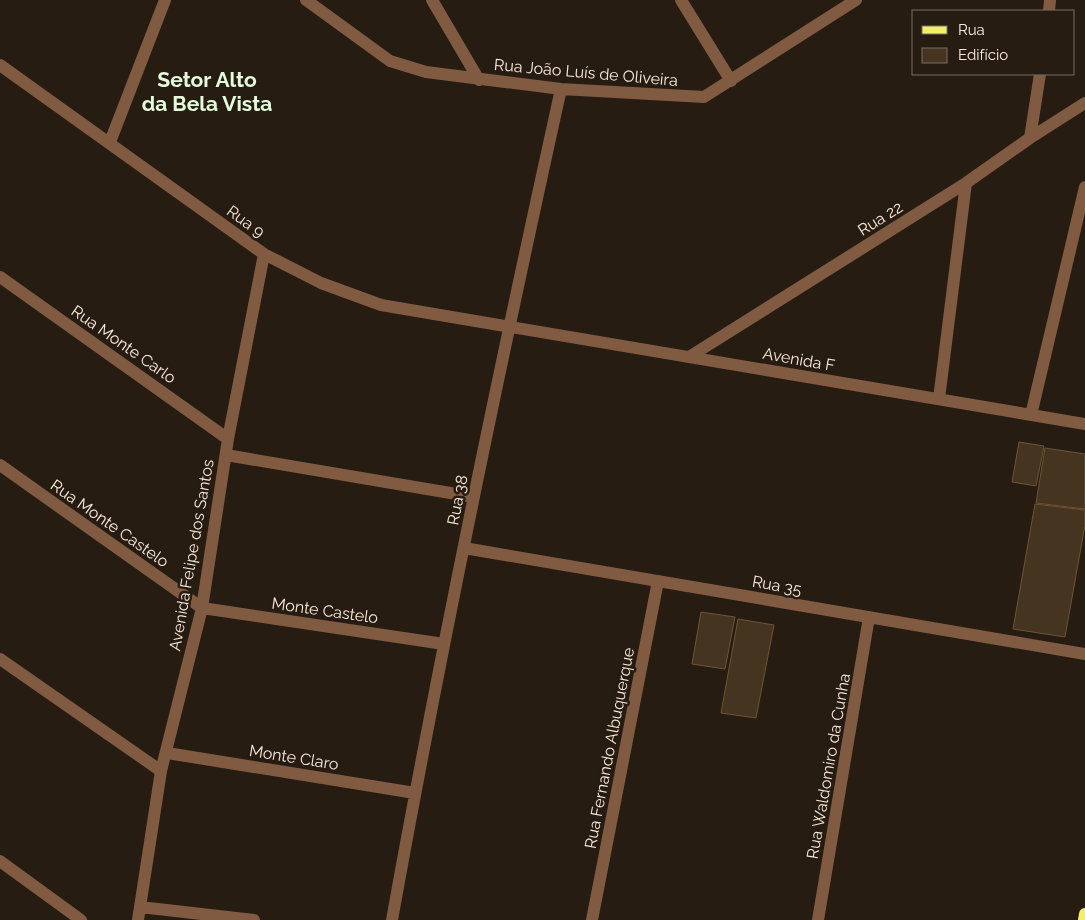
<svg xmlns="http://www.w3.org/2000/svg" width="1085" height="920" viewBox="0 0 1085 920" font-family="Raleway,sans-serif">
  <rect width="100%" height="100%" fill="#261c12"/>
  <!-- building -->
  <path fill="#453420" stroke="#6e5534" d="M1019 442 1044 446 1036 486 1012 482Z
    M1045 448 1085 454V509L1036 503Z
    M1035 504 1085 510V525L1065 637 1013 629Z
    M701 612 735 617 725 669 692 664Z
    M738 619 774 625 756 718 721 713Z"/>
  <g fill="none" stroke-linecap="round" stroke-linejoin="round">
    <!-- minor -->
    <path stroke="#805a41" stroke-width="12" d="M306 0 390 61 426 72 561 89 704 97 856 0
      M432 0 479 80
      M681 0 731 81
      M1049 11 1050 0
      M0 65 264 254 321 283 381 305 1085 424
      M1030 138 1040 74
      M110 142 165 0
      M0 277 228 439
      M689 357 966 183 1030 138 1085 103
      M939 399 966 183
      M1031 415 1085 187
      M226 455 474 497
      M0 465 202 608 444 644
      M464 548 1085 654
      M0 659 161 771
      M167 753 415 793
      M0 861 81 920
      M140 907 254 920
      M138 920 161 771 202 608 228 439 264 254
      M392 920C442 642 500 365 561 89
      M592 920 658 581
      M818 920 869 617"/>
    <!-- major -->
    <path stroke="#f1ef6b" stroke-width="12" d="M1084 920 1085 914"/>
  </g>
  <g text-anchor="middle" stroke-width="5" stroke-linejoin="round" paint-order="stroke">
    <!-- street labels -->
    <g font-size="16" fill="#fbeada" stroke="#261c12">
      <text transform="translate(586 72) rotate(5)" y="6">Rua João Luís de Oliveira</text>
      <text transform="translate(880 218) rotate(-32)" y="6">Rua 22</text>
      <text transform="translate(246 221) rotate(36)" y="6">Rua 9</text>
      <text transform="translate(124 344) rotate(35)" y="6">Rua Monte Carlo</text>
      <text transform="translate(799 359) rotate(10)" y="6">Avenida F</text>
      <text transform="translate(457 500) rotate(-79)" y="6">Rua 38</text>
      <text transform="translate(110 523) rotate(35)" y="6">Rua Monte Castelo</text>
      <text transform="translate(191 555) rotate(-80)" y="6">Avenida Felipe dos Santos</text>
      <text transform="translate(777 585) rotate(10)" y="6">Rua 35</text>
      <text transform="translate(325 610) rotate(8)" y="6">Monte Castelo</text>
      <text transform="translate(609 748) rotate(-79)" y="6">Rua Fernando Albuquerque</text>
      <text transform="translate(294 757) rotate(9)" y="6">Monte Claro</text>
      <text transform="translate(828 766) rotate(-80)" y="6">Rua Waldomiro da Cunha</text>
    </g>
    <!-- district labels -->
    <g font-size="21" font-weight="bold" fill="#e4fcdc" stroke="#261c12">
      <text x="207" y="87">Setor Alto<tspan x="207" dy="24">da Bela Vista</tspan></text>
    </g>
  </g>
  <!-- legend -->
  <rect x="912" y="10" width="162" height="65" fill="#261c12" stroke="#7b6e62"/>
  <rect x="922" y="26" width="25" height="8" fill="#f1ef6b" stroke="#7b6e62"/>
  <text x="958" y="35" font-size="15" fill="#fbeada">Rua</text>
  <rect x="922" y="48" width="25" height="15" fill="#453420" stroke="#7b6e62"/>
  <text x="958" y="60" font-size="15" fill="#fbeada">Edifício</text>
</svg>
